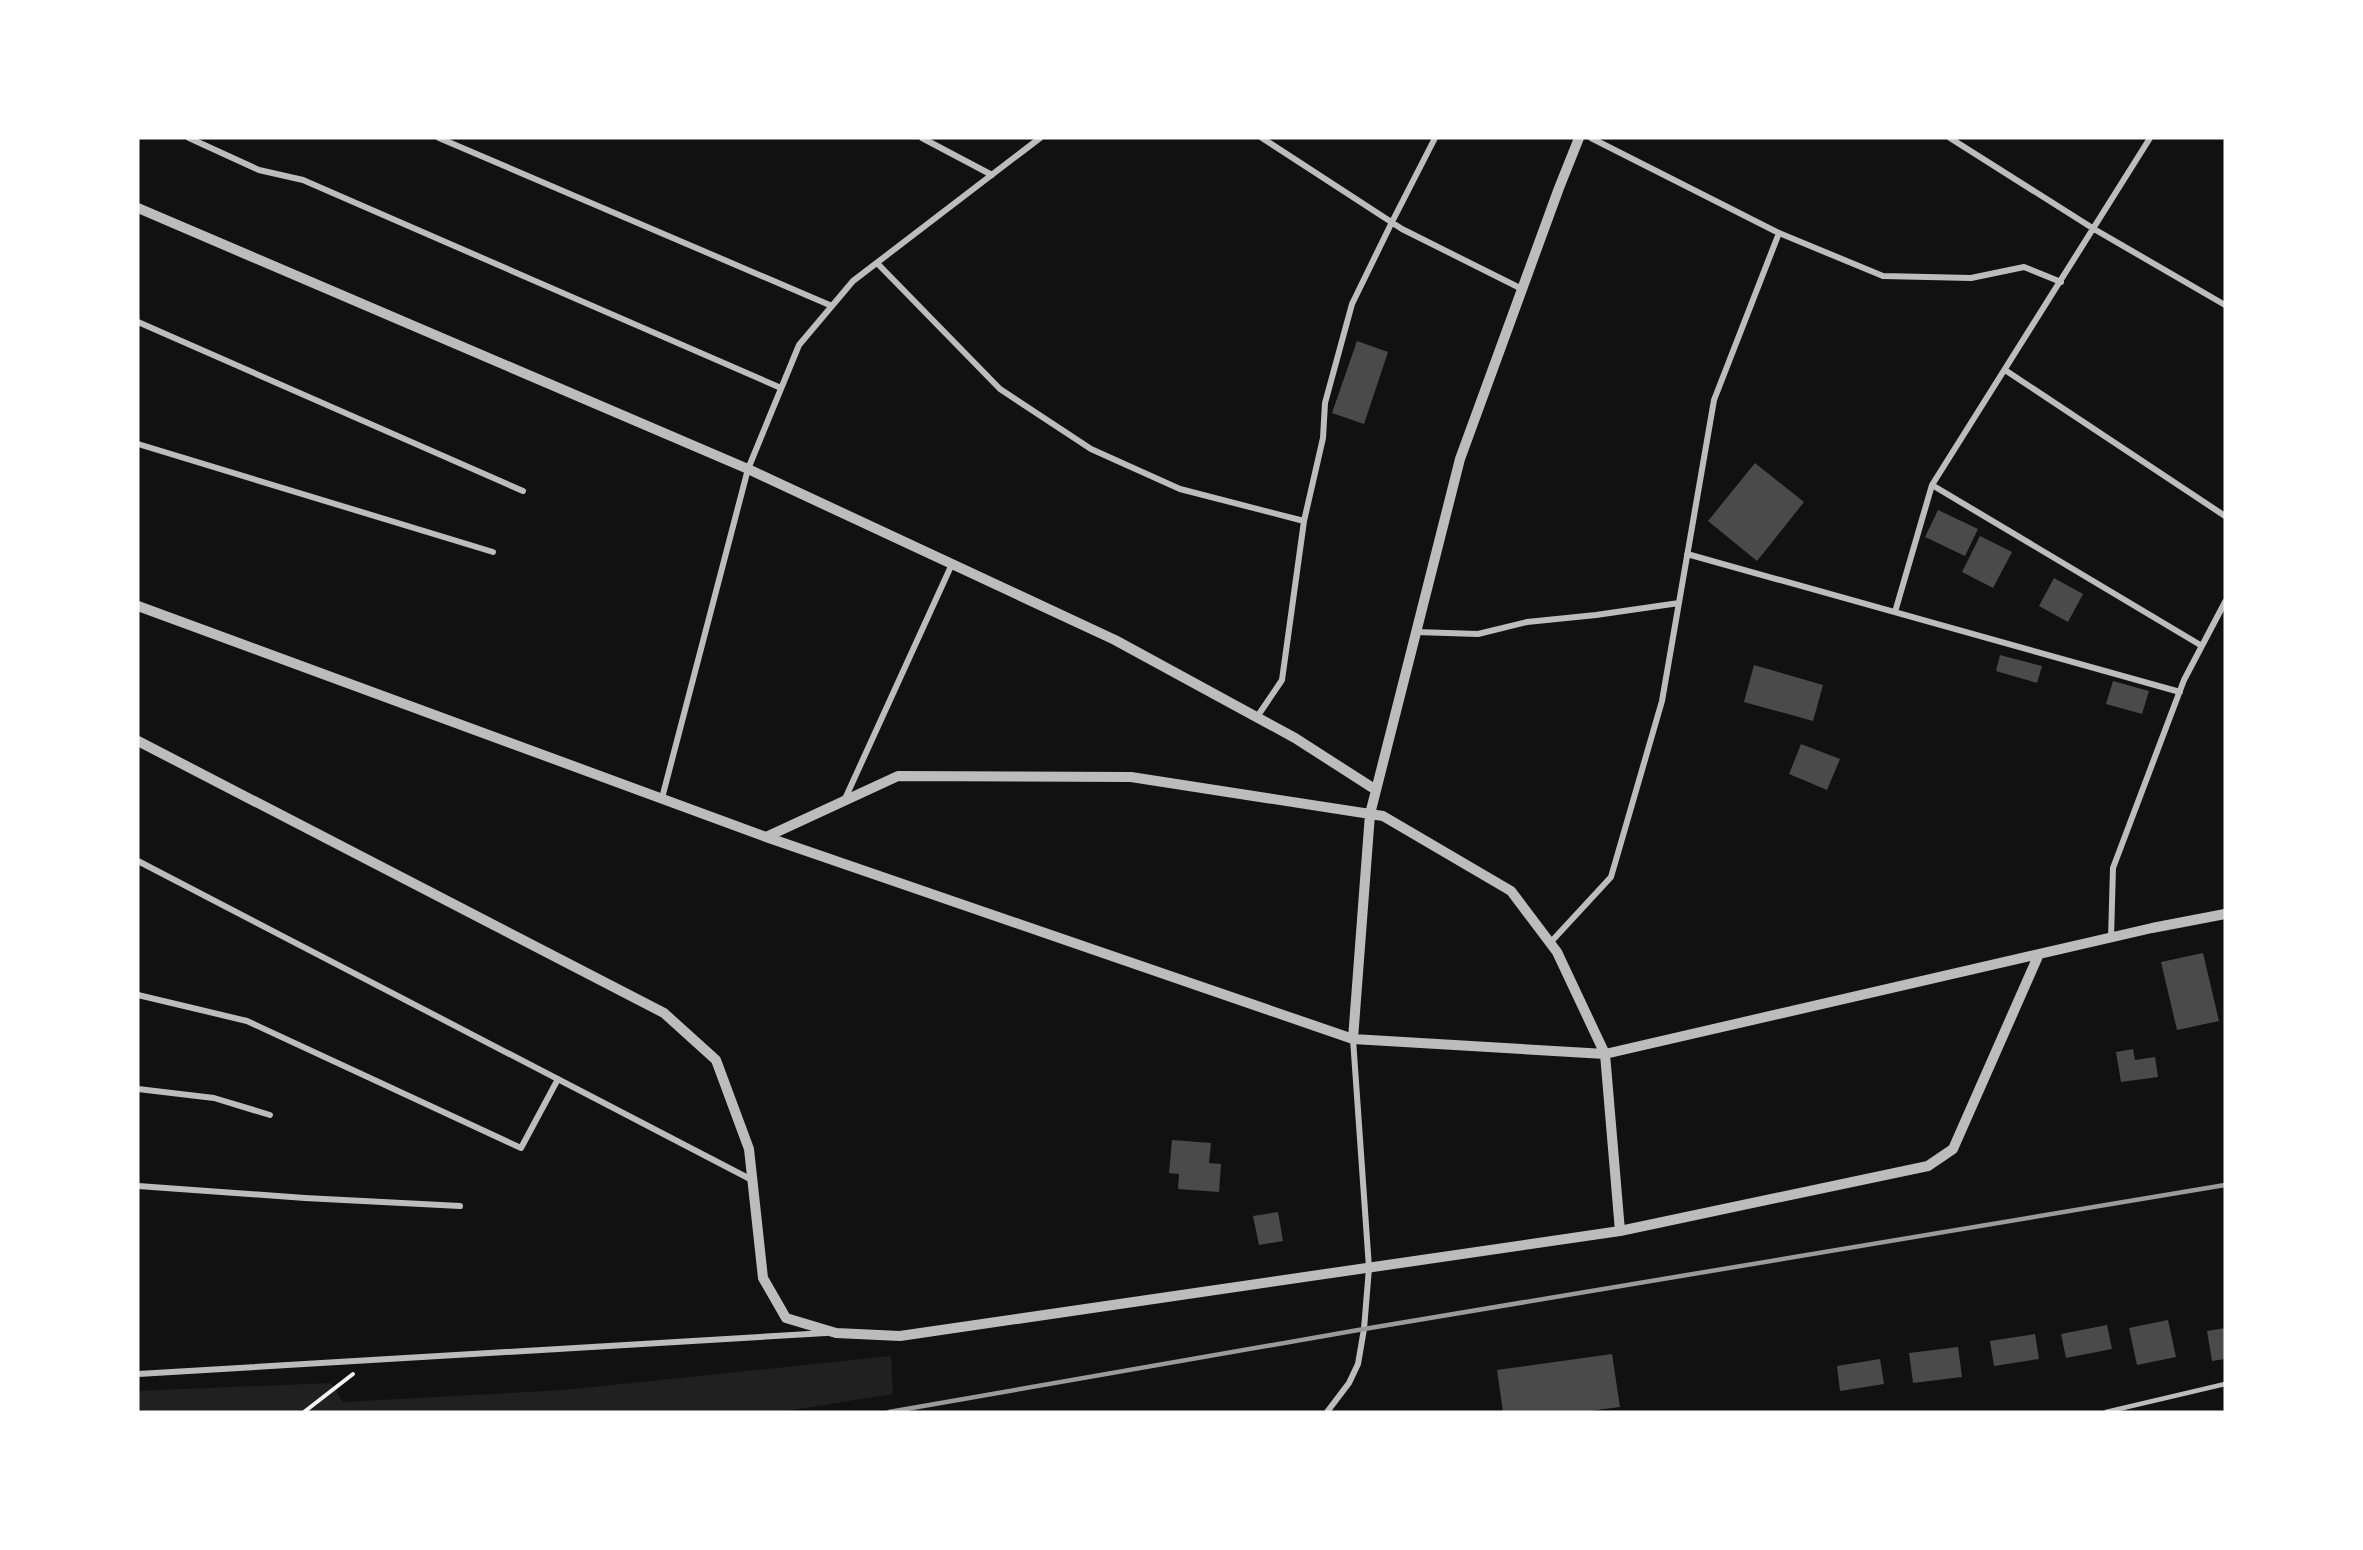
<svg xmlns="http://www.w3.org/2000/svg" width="2363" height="1550" viewBox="0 0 2363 1550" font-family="Lora,serif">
  <rect width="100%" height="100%" fill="#111"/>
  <!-- green -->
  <path fill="#202020" d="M891 1356 893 1394 779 1412H138V1391L331 1383 343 1402 564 1390Z"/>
  <!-- building -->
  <path fill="#4a4a4a" d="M1357 341 1388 352 1364 424 1332 413Z
    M1755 463 1804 502 1757 561 1708 521Z
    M1938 510 1978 529 1965 556 1925 537Z
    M1980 536 2012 552 1993 588 1962 572Z
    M2054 578 2083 594 2068 622 2039 606Z
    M2000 655 2042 666 2037 683 1996 671Z
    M1754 665 1823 685 1813 721 1744 702Z
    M2113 681 2149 691 2142 714 2106 704Z
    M1801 744 1840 759 1827 790 1789 774Z
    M2203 953 2219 1021 2177 1030 2161 962Z
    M2133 1049 2135 1060 2155 1057 2158 1077 2121 1082 2116 1052Z
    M1172 1140 1211 1143 1209 1163 1221 1164 1219 1192 1178 1189 1179 1174 1169 1173Z
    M1278 1212 1283 1241 1259 1245 1253 1216Z
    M2168 1320 2176 1357 2137 1365 2129 1328Z
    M2107 1325 2112 1349 2066 1358 2061 1334Z
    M2225 1328V1359L2212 1361 2207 1331Z
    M2035 1334 2039 1359 1994 1366 1990 1341Z
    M1958 1347 1962 1377 1913 1383 1909 1353Z
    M1612 1354 1620 1407 1580 1412H1503L1497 1370Z
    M1880 1359 1884 1384 1840 1391 1837 1366Z"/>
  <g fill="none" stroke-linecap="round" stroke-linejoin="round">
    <!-- path -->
    <path stroke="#f5f5f5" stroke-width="4" d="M304 1412 353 1374"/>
    <!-- service -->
    <path stroke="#bcbcbc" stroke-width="4.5" d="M2106 1412 2225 1384"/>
    <!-- minor -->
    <path stroke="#bcbcbc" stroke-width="6" d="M189 138 259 170 303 180 781 388
      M439 138 832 306
      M922 138 992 175
      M1262 138 1402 229 1522 289
      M1591 138 1779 233 1883 276 1971 278 2024 267 2061 282
      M1950 138 2094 229 2225 305
      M877 263 1000 389 1091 449 1180 489 1304 521
      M138 322 523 491
      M2005 370 2225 516
      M138 444 493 552
      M1932 485 2202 646
      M1687 554 2180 692
      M1895 612 1932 485 2150 138
      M1416 632 1478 634 1527 622 1596 615 1679 603
      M1257 717 1282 680 1304 521 1323 438 1325 403 1352 304 1392 222 1435 138
      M662 798 748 469 799 345 853 281 1040 138
      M844 801 952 564
      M138 861 752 1180
      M2111 938 2113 868 2184 680 2225 602
      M1550 943 1611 877 1662 701 1714 400 1779 233
      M138 995 247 1021 521 1148 558 1079
      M138 1089 214 1098 270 1115
      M138 1186 305 1198 460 1206
      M138 1374 826 1333
      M1327 1412 1349 1383 1358 1364 1364 1329 1369 1268 1353 1039"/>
    <!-- tertiary -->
    <path stroke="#bcbcbc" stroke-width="10" d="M138 208 748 469 1115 640 1295 738 1376 790
      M138 606 766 837 1353 1039 1605 1054 2152 928 2225 914
      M138 741 664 1013 716 1060 749 1149 763 1278 786 1318 836 1333 900 1336 1620 1231 1928 1166 1953 1149 2039 954
      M766 837 898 776 1131 777 1383 816 1511 891 1557 952 1605 1054 1620 1231
      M1353 1039 1370 814 1460 459 1559 188 1579 138"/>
    <!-- rail -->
    <path stroke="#9a9a9a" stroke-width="4.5" d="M889 1412 1364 1329 2225 1185"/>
  </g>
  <!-- border -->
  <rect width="2363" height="1550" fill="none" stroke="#ffffff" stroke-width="279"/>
</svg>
